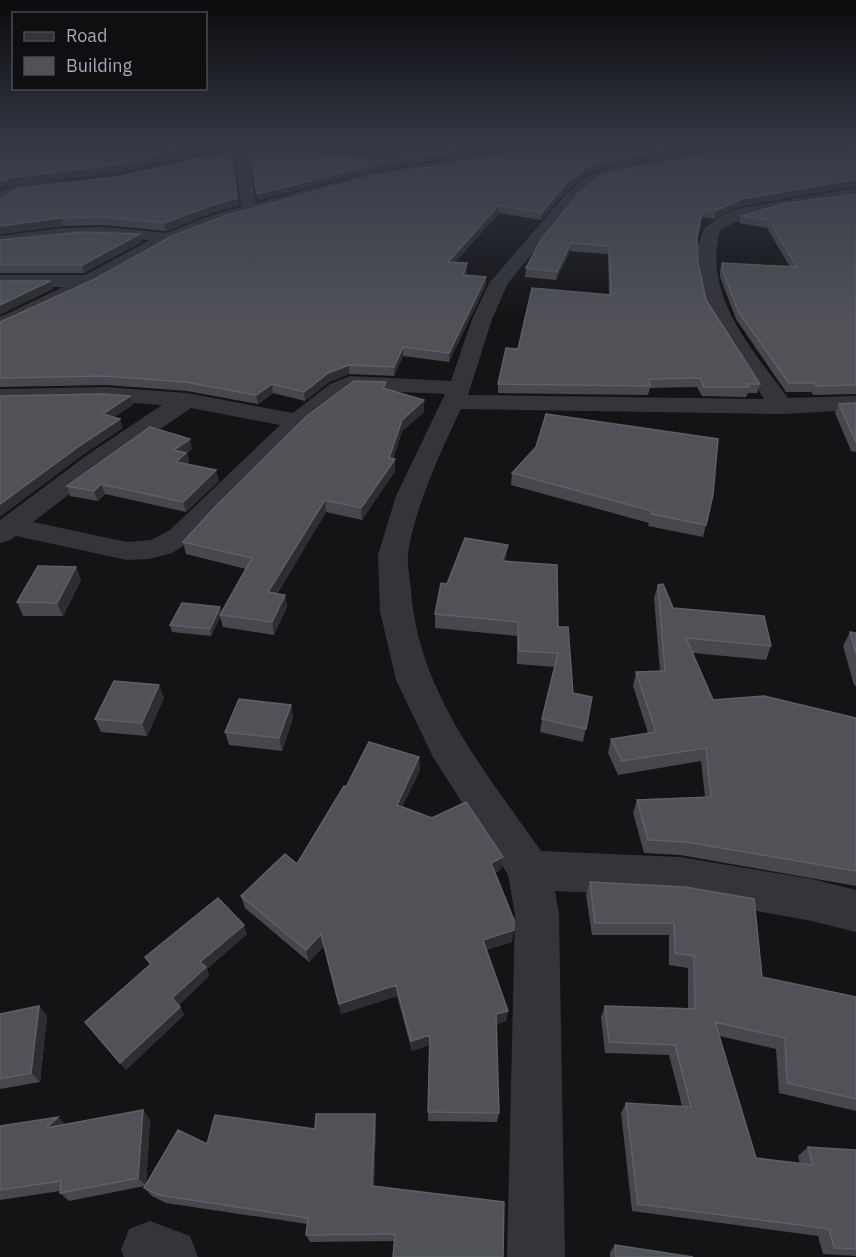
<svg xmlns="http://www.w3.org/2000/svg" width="856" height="1257" viewBox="0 0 856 1257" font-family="'IBM Plex Sans',sans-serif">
  <rect width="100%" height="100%" fill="#141315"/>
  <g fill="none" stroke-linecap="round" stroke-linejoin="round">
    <!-- minor -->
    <path fill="#34353a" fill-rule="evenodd" d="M584 145H637L630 149 512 158 376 180 227 220 173 242 96 285 0 331V317L63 287H0V275H85L150 240 84 237 0 246V236L63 228 105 227 166 233 215 214 241 207 235 160 189 165 184 164 182 161 184 158 235 152C251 142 367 155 394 157L401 161 394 165 269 156 249 158 256 203 375 172 512 150Z
      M728 145H744L724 156 614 176 597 182 577 199 508 283 492 319 468 395 764 399 706 308 699 271 698 246 704 229 721 216 741 208 856 188V198C812 205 756 206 720 231 702 295 753 350 788 398L856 396V410L782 414 461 409C441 450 414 510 408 554 407 565 410 579 411 590 418 692 485 771 541 851L680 857 812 879 856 890V932L812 921 680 897 555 891 559 915 565 1257H507L515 915 508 875 433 757 396 680 380 611 378 555 396 496 445 394 354 390 307 426 190 542 172 553 149 559 127 560 16 536 10 540 0 543V520L87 455 162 405 106 401 0 403V389L106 387 187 393 293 413 330 384 350 376 451 381 472 319 490 282 567 193 587 176 606 169 720 149ZM191 408 280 425 170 530 151 540 127 542 33 522 106 466Z
      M59 181 64 182 66 185 64 188 23 193 0 205V192C18 182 39 182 59 181Z
      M150 1221 190 1236 198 1257H124L121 1250 129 1229Z"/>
  </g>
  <!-- wall -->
  <path fill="#47474d" d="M0 145H558L512 148 396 166V160L399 157 394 155 285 146 241 147 197 153 122 171 12 185 0 189Z
    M856 145V186L741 206 714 219 701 217 697 238 698 262 706 300 760 384 757 393H748L746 397 702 396 697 387 650 388 648 395 498 393V384L518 349 609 295 608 254 570 251 556 280 525 277 526 268 726 152Z
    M719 147 606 167 586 174 566 191 541 220 499 213 455 262 467 271 465 276 486 285 449 362 403 356 394 376 349 374 329 382 305 401 273 393 258 404 187 391 106 385 0 387V322L95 279 172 236Z
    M856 194V394L814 395 811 392H786L736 319 720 277V271L722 263 790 267 767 228 739 223 741 216Z
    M0 199 239 205 214 212 166 231 105 225 63 226 0 234Z
    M0 240 142 242 84 273H0Z
    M386 389 424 400V412L402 431 393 459H395V471L362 520 326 512 277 594 285 595 287 607 274 635 223 627 220 617 211 636 172 632 170 625 222 612 246 569 186 554 183 542Z
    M856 403V452L851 451 835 413 839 404Z
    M192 449 187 453 189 463 187 464 219 481 186 512 105 494 98 501 70 496 67 486Z
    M512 473 706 525 703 537 648 526 649 523 511 485Z
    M506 559 505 562 558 627 573 693 592 697 583 742 540 732 542 719 555 667 517 664V636L435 628V614L447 584Z
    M76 567 81 580 63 616H23L17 602Z
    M658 585 673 608 771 646 766 660 693 653 713 700 856 718V886L680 855 644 853 633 813 637 800 705 797 701 761 618 775 608 753 611 739 648 733 633 686 636 672 660 671 654 598Z
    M850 632 856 633V686L854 685 843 646Z
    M164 698 147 736 101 732 95 719Z
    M291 705 293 718 282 751 229 745 225 732Z
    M419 757 420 770 402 807 503 857 501 869 495 873 512 942 486 950 508 1011 506 1021 496 1024 499 1113 497 1122 428 1121 429 1045 412 1051 397 996 341 1014 324 946 309 962 245 908 241 896 297 864 346 787Z
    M590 882 685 887 762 977 856 997V1111L779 1093 776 1049 719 1036 756 1158 800 1164 798 1156 808 1147 856 1150V1256L823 1254 818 1236 632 1211 621 1113 626 1103 682 1106 669 1055 605 1053 601 1017 605 1006 688 1008V968L669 965V935H592L586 895Z
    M247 934 207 969 209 976 179 1005 184 1015 126 1070 85 1022 150 965 145 957Z
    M39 1006 47 1016 40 1082 0 1089V1014Z
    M143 1110 150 1120 146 1185 207 1144 315 1129 375 1114 376 1123 374 1186 504 1202 395 1241 310 1242 306 1235 307 1224 166 1203 152 1196 144 1188 145 1186 69 1201 60 1193V1191L0 1200V1126L65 1124Z
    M615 1245 693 1257H610V1252Z"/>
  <!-- shaded-wall -->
  <path fill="#2e2e32" d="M210 145H241V147L197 153 122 171 12 185 0 189V181L10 178Z
    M492 145H558L512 148 396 166V160Z
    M697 145H724L719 147 606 167 586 174 566 191 541 220V213L566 184 587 167 606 160Z
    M232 154 239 205 214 212 166 231 164 223Z
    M391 161 392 167 258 200 257 194Z
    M856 179V186L741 206 714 219 715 211 742 199Z
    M499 205V213L448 270V262Z
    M61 218 63 226 0 234V226Z
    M140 234 142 242 84 273 82 265Z
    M571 243 570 251 556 280 557 272Z
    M467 263V271L463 284V275Z
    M486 277V285L449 362V353Z
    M50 281 53 289 0 315V305Z
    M403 347V356L394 376V367Z
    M349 365V374L329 382 305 401 304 392 328 373Z
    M272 384 273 393 258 404 256 395Z
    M130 396 133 405 106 423 103 414Z
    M424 400V412L402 431 392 464 395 459V471L362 520 361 508 389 458 402 420Z
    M120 419 123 428 86 453 0 517V504L82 444Z
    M190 439 192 449 187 453 189 463 179 472 174 450Z
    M216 470 219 481 186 512 183 502Z
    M101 484 105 494 98 501 94 491Z
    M325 500 326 512 270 605 268 592Z
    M508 545 506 559 501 575 502 561Z
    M76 567 81 580 63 616 57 603Z
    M285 595 287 607 274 635 272 622Z
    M220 607 222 613 220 615V617L211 636 210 629Z
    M159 685 164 698 147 736 142 723Z
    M291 705 293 718 282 751 279 738Z
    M419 757 420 770 397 818V805Z
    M503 857 501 869 489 875 491 863Z
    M244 925 247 934 207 969 209 976 177 1007 172 998 200 962Z
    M514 930 512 942 481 951 483 940Z
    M321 934 324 946 309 962 306 950Z
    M396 985 397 996 341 1014 339 1004Z
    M39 1006 47 1016 40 1082 31 1073Z
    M180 1007 184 1015 126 1070 120 1063Z
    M508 1011 506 1021 494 1025 496 1014Z
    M430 1035V1045L412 1051 411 1041Z
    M143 1110 150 1120 146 1186 138 1178Z
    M375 1114 376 1123 374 1193 372 1186Z
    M58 1117 67 1126 46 1128Z"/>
  <!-- building -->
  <path fill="#515258" stroke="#5e6067" stroke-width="1.5" d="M0 145H210L196 146 120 164 10 178 0 181Z
    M348 145H492L396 160 403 154 394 148Z
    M632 145H697L606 160 587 167 566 184 541 213 499 205 448 262 467 263 463 275 486 277 449 353 403 347 394 367 349 365 328 373 304 392 272 384 256 395 185 382 104 376 0 378V322L95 279 172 236 227 215 376 175 513 154Z
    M739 145H856V179L742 199 715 211 703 209 697 238 698 262 706 300 760 384H747L749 387H704L700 378 649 379 650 386 498 384 506 348 518 349 532 288 611 295 609 246 571 243 557 272 526 268 541 240 579 193 599 177 616 171 726 152Z
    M284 153 391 161 257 194 250 154Z
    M232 154 237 198 213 205 164 223 103 217 61 218 0 226V199L18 189 121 176 197 159Z
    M856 194V385L817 386 814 383H789L738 311 722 269V263L797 267 769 220 741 216 787 203Z
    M82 232 140 234 82 265H0V240Z
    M0 281H50L0 305Z
    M354 381 386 382 383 388 424 400 402 420 389 458 395 459 361 508 325 500 268 592 285 595 272 622 220 615 252 558 183 542 215 507 307 416Z
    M103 394 130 396 103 414 120 419 82 444 0 504V396Z
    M856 403V442L839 404Z
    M546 414 718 439 713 495 706 525 651 514 652 511 512 473 536 447Z
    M150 427 190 439 174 450 186 453 176 462 216 470 183 502 101 484 94 491 67 486Z
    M465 538 508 545 502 561 557 565 558 627H568L573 693 592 697 586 729 542 719 558 653 519 651 518 622 435 614 441 583 447 584Z
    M38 566 76 567 57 603 17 602Z
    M663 584 673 608 764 616 771 646 686 638 713 700 764 696 856 718V871L686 842 648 840 637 800 711 797 706 748 622 761 611 739 656 732 636 672 665 671 658 585Z
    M182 603 220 607 210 629 170 625Z
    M850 632 856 633V654Z
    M114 681 159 685 142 723 95 719Z
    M239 699 291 705 279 738 225 732Z
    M369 742 419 757 397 805 432 818 466 802 503 857 491 863 514 920V930L483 940 508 1011 496 1014 499 1113 428 1112 430 1035 411 1041 396 985 339 1004 321 934 306 950 241 896 285 854 297 864 344 786 346 787Z
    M590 882 685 887 754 899 762 977 856 997V1099L787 1083 785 1038 715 1022 756 1158 813 1165 808 1147 856 1150V1249L834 1248 829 1229 638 1204 626 1103 691 1107 675 1045 609 1042 605 1006 695 1009 694 956 675 953 674 923H595Z
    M218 898 244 925 200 962 206 967 172 998 180 1007 120 1063 85 1022 151 964 145 957Z
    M39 1006 31 1073 0 1079V1014Z
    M143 1110 138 1178 60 1193 61 1181 0 1190V1126L58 1117 46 1128Z
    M316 1114H375L372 1186 504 1202 503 1257H393L395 1234 306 1235 308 1218 159 1195 144 1188 178 1130 207 1144 215 1115 315 1129Z
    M615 1245 693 1257H616Z"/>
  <!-- sky -->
  <linearGradient id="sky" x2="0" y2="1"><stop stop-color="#0b0a0c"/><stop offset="0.45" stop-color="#343946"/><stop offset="1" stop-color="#343946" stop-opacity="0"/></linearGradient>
  <rect width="856" height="321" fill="url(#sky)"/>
  <!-- legend -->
  <rect x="12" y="12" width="195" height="78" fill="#0f0e10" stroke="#4b4c52" stroke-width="1.5"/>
  <rect x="24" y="32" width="30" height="9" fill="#34353a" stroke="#4b4c52" stroke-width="1.5"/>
  <text x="66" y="42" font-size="18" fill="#a5a9b5">Road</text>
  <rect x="24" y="57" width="30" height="18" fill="#515258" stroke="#4b4c52" stroke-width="1.5"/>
  <text x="66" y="72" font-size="18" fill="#a5a9b5">Building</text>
</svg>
